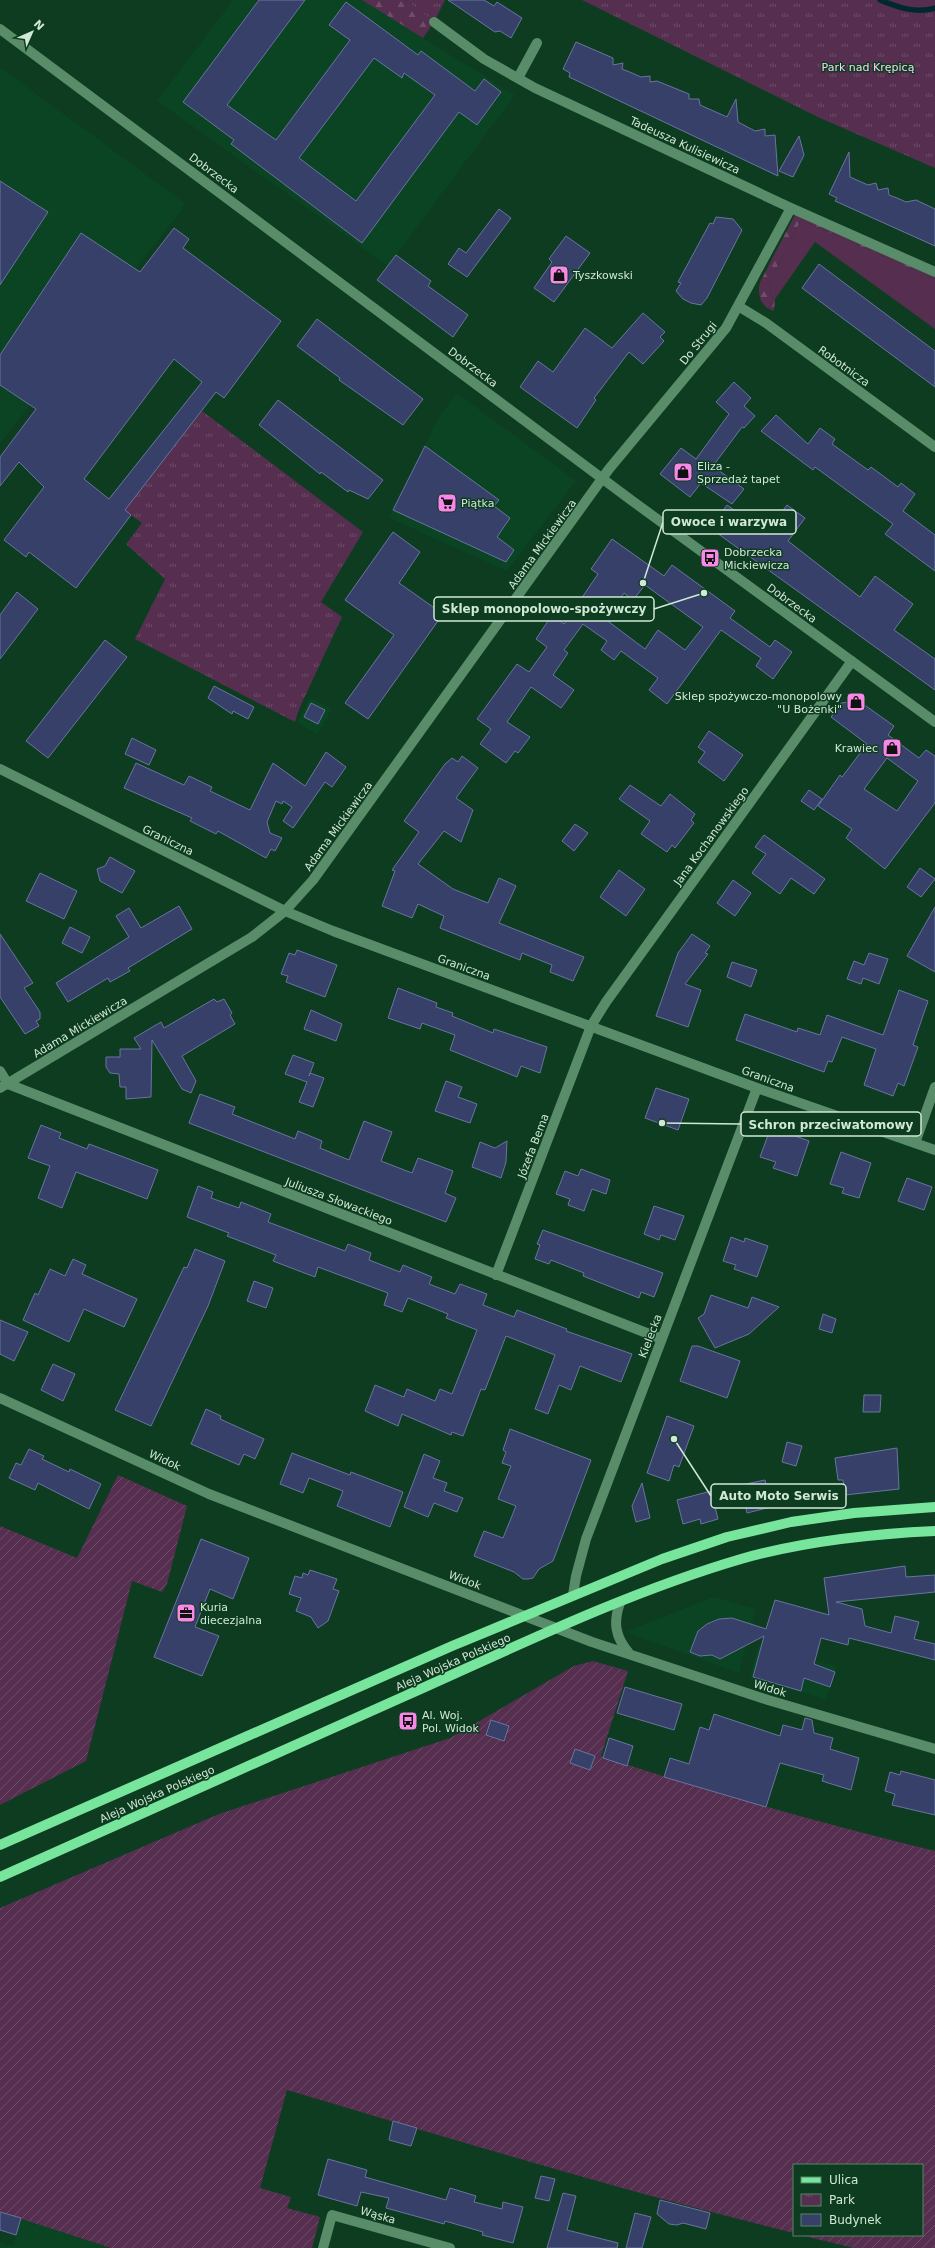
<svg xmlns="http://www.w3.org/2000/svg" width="935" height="2248" viewBox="0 0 935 2248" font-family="'DejaVu Sans',sans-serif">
  <defs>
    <pattern id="forest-firs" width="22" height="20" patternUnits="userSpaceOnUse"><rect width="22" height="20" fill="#562f50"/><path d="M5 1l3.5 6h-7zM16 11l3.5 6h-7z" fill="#6d4d68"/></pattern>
    <pattern id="park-tufts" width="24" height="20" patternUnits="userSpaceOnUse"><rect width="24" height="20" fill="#562f50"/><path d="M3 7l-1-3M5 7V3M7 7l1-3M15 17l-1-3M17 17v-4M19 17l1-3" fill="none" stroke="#6d4d68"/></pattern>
    <pattern id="garden-furrows" width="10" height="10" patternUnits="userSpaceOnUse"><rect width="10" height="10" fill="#562f50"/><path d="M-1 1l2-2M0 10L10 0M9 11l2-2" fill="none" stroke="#6d4d68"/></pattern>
  </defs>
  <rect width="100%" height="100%" fill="#0d3c20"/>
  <!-- built -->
  <path fill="#0a4423" d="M233 0H362L515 95 388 266 157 101Z
    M0 67 186 204 0 444Z
    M457 393 576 481 507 571 389 518 438 418Z
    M310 697 332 709 318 734 297 723Z
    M713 1597 756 1609 739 1673 625 1632Z
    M758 1645 837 1666 826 1700 750 1676Z
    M21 2219 68 2234 111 2248H0V2242L13 2246Z"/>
  <!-- grass -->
  <path fill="#562f50" d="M880 0H935V8C916 14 898 7 880 0Z
    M801 220 935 279V329L815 242 775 299 771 295 769 283Z"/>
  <!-- forest -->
  <path fill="url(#forest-firs)" d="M362 0H406L434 22 423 38Z
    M797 211 935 272V279L801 220 769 283 771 295 775 299 774 311C760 306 757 296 760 282Z"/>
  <!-- park -->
  <path fill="url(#park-tufts)" d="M406 0H445L434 22Z
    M582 0H880C897 7 916 14 935 8V168L820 118Z
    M202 411 363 532 321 602 342 617 299 709 295 722 135 639 165 579 126 544 142 523 124 510Z"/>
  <!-- garden -->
  <path fill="url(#garden-furrows)" d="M118 1475 187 1506 167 1584 162 1592 132 1581 86 1761 0 1805V1526L77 1558Z
    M593 1661 628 1671 601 1756C711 1793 823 1823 935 1851V2248H854L800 2235H922V2165H794V2233C623 2191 455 2140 287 2090L260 2188 291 2197 287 2208 320 2217 312 2248H111L0 2212V1908L219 1814 450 1738 574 1666Z"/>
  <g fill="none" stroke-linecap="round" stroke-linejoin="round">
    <!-- stream -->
    <path stroke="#00282f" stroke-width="5.5" d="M880 0C897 7 916 14 935 8"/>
  </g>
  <!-- building -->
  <path fill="#364068" stroke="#6974a1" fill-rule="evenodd" d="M259 0H305L227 105 276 140 350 40 329 25 346 2 418 55 421 51 475 91 484 79 501 92 477 125 459 112 362 243 231 144 234 140 183 102ZM374 58 402 78 404 73 435 95 356 201 299 158Z
    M448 0H484L494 6 497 2 522 18 511 38 500 31 495 32 489 28Z
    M576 42 613 58V65L623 63 622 69 632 73 641 77 650 76V82L657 81 689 94V99H699L700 105 727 117 736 99 738 122 755 131 765 129V136L775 135 778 176 569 77 570 73 563 69Z
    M799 136 804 155 793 177 779 171Z
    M849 152 850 177 868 185 876 183 878 190 888 188 889 195 897 198 906 202 916 200 935 209V246L835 201 837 198 829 194Z
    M0 181 48 212 0 285Z
    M499 209 511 218 467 277 448 264 459 248 466 253Z
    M716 217 733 219 742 230 707 298 701 305 691 303 683 299 676 291 681 283 678 282 710 223 713 224Z
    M174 228 189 239 183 248 281 321 224 398 216 392 125 510 131 515 76 588 29 552 26 557 4 540 44 487 19 462 0 486V457L36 409 0 385V355L81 233 140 272ZM174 359 202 382 109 499 84 479Z
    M566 236 590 253 554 302 534 288 552 262 549 259Z
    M396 255 431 281 428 286 468 315 453 337 377 280Z
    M819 264 935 351V387L802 288Z
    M643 313 665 332 660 337 664 341 643 364 629 352 594 398 596 400 577 428 520 387 538 361 553 372 585 328 612 348Z
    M317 319 423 399 403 425 339 380 340 378 297 346Z
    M734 382 751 398 744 406 755 416 744 428 742 427 713 466 744 489 732 504 701 483 690 497 660 474 681 448 696 459 729 414 716 402Z
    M278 400 383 480 368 499 349 490 348 492 321 472 320 474 259 425Z
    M776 415 808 444 820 428 835 439 832 444 868 470 871 467 898 487 901 483 915 494 903 511 935 535V571L885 534 893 524 815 467 813 470 761 431Z
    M425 446 499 500 494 506 510 518 497 537 514 550 506 562 393 510Z
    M727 505 766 533 787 505 805 518 788 541 860 597 875 576 913 604 894 630 935 659V690L710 528Z
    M393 532 420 552 399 583 443 614 368 719 345 703 394 635 345 600Z
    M612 539 664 576 672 565 735 611 730 618 770 647 775 640 792 652 773 679 756 666 761 658 721 630 667 704 649 690 658 678 621 651 614 660 601 650 607 641 583 624 564 650 568 653 553 675 574 690 561 708 531 687 507 722 530 737 518 753 515 751 506 763 480 744 491 729 477 719 517 664 529 672 547 647 536 639 552 615 564 624 598 574 591 569ZM645 585 703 627 685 650 658 630 645 649 605 619 624 593 633 600Z
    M17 592 38 609 0 659V615Z
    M105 640 127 657 48 758 26 741Z
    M214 686 254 707 248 719 233 711 232 714 208 698Z
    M859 701 894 726 888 735 919 758 926 750 935 756V803L885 869 846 838 852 829 818 806 840 775 842 777 867 744 831 717 841 703ZM887 758 918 781 897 811 864 789Z
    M311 703 325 710 318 724 304 717Z
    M709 731 743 755 724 781 698 762 705 752 698 747Z
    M132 738 156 750 149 765 125 754Z
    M326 752 346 767 332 787 325 782 293 828 283 821 292 807 283 801 282 804 276 801 267 822 270 833 282 838 275 851 271 849 266 858 218 831 216 834 190 821 192 818 124 788 136 763 184 785 189 776 212 787 210 791 250 810 273 763 305 786Z
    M462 756 478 768 456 798 473 810 461 842 444 831 418 864 453 889 488 903 499 878 516 886 499 923 584 957 573 981 550 972 552 965 522 953 520 960 440 928 444 916 418 904 412 918 382 906 395 871 392 870 419 832 404 821 445 764 452 758 458 762Z
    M630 785 661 806 670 794 695 814 691 820 694 823 675 848 672 845 667 852 641 834 650 821 619 799Z
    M809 790 822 799 814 810 801 801Z
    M575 824 588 833 574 851 562 841Z
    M764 835 825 879 814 894 791 878 780 894 752 873 766 854 755 847Z
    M110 857 135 871 122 893 100 881 97 869 105 866Z
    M920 868 935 879 921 897 907 887Z
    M619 870 645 889 626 916 600 897Z
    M40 873 77 891 64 919 26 901Z
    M733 880 751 893 735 916 717 903Z
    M179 906 192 929 128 968 130 971 110 982 108 978 68 1002 56 983 129 937 116 916 129 908 141 928Z
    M935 907V972L907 956Z
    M70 927 90 937 82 953 62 943Z
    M0 934 33 983 24 988 40 1012V1019L36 1021 39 1026 25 1034 0 997Z
    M692 934 710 946 705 953 708 954 685 984 701 990 688 1027 656 1016 678 953Z
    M297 950 337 965 325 997 286 982 288 976 281 974 289 953 295 955Z
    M869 953 888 959 879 984 863 978 861 984 847 979 854 961 864 965Z
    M732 962 757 970 751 987 727 977Z
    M398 988 437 1003 436 1007 453 1013 452 1016 493 1033 494 1029 547 1047 540 1073 521 1066 517 1077 450 1050 455 1035 422 1023 420 1029 388 1018Z
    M899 990 928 1001 913 1045 918 1047 904 1086 898 1083 893 1096 864 1085 876 1049 842 1037 832 1062 828 1061 824 1072 736 1040 745 1014 797 1032 798 1028 820 1035 827 1015 883 1035Z
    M214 999 217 1002 224 999 232 1013 230 1015 235 1024 182 1056 196 1081 191 1093 182 1089 152 1040 151 1097 126 1099V1087H120L119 1074 110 1073 106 1067V1057H120V1049H141L134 1038 161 1022 164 1028Z
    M311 1010 342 1024 336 1041 304 1029Z
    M293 1055 314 1063 309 1076 310 1073 324 1078 313 1107 299 1102 307 1082 285 1074Z
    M446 1081 462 1087 458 1097 477 1104 470 1123 435 1111Z
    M656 1088 689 1099 678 1130 645 1118Z
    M200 1094 235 1107 232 1114 295 1139 298 1131 322 1141 320 1148 349 1160 364 1121 392 1132 381 1161 412 1173 418 1158 453 1171 445 1193 456 1198 446 1222 189 1123Z
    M41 1125 61 1133 59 1138 87 1149 89 1144 158 1170 147 1199 76 1172 62 1208 38 1198 50 1166 28 1158Z
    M771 1127 809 1141 797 1176 773 1168 776 1162 760 1157Z
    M507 1141 506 1162 501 1178 472 1167 480 1142 495 1148Z
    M841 1152 871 1163 859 1198 842 1193 844 1188 830 1184Z
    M581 1169 610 1180 606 1194 592 1189 584 1211 568 1205 570 1199 556 1194 565 1171 578 1176Z
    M907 1178 932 1187 924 1210 898 1201Z
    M198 1186 213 1192 211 1198 239 1208 241 1202 271 1214 268 1222 345 1251 348 1244 371 1253 369 1260 400 1272 403 1265 432 1277 429 1284 455 1294 460 1284 487 1294 483 1305 514 1317 517 1310 567 1329 566 1331 632 1354 621 1382 580 1366 571 1390 559 1385 548 1414 535 1409 555 1355 506 1336 485 1390 481 1389 463 1436 452 1432 451 1435 402 1414 398 1426 365 1411 375 1385 404 1397 407 1389 435 1401 440 1389 452 1394 477 1330 446 1318 448 1314 408 1298 402 1312 384 1305 388 1293 318 1267 315 1277 273 1261 276 1255 227 1236 229 1233 187 1217Z
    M654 1206 684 1216 675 1240 661 1235 659 1240 644 1234Z
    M543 1230 663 1273 654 1297 641 1292 639 1298 583 1276 584 1273 551 1260 549 1264 535 1259 540 1245 537 1244Z
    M731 1237 744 1242 745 1238 768 1246 757 1277 734 1269 736 1265 723 1261Z
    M195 1249 225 1261 208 1306 151 1426 115 1410 184 1267 187 1268Z
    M73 1259 86 1265 82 1274 137 1299 124 1327 84 1309 69 1342 23 1320 35 1293 38 1295 50 1269 65 1276Z
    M254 1281 273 1288 266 1308 247 1301Z
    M711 1295 748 1308 752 1297 779 1307 749 1334 715 1348 698 1318 704 1314Z
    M823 1314 836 1319 832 1333 819 1329Z
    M0 1320 28 1332 14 1361 0 1354Z
    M692 1346H698L740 1361 727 1398 680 1381Z
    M53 1364 75 1374 63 1401 41 1390Z
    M864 1395H881L880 1412H863Z
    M206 1409 221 1416 220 1419 264 1439 255 1459 244 1454 239 1465 191 1444Z
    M667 1416 694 1426 679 1467 674 1465 669 1481 647 1473Z
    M510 1429 591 1460 553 1561 539 1569 533 1578 528 1579H523L514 1572 474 1556 484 1531 503 1538 516 1506 498 1499 511 1466 502 1463 506 1452 503 1450Z
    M787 1442 802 1446 796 1466 782 1462Z
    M897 1448 899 1489 845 1495 843 1480H838L835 1458Z
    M29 1449 44 1456 42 1459 69 1472 70 1469 101 1484 89 1509 38 1483 35 1490 9 1478 16 1463 21 1465Z
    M292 1453 350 1475 351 1472 403 1492 390 1527 337 1506 343 1491 309 1478 303 1493 280 1484Z
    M424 1454 440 1461 433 1478 447 1483 444 1491 463 1498 457 1512 434 1503 428 1517 404 1507Z
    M765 1480 771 1507 747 1513 741 1485Z
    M642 1483 650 1518 636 1522 632 1506Z
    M711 1491 718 1519 701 1524 700 1519 683 1524 677 1500Z
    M201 1539 249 1558 233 1599 210 1589 195 1627 219 1636 202 1676 154 1657Z
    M905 1566 906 1577 935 1575V1592L836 1602 862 1609 865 1626 891 1633 895 1616 919 1622 914 1639 935 1644V1660L849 1638 848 1645 821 1638 814 1664 835 1672 830 1687 804 1678 801 1691 753 1677 764 1636 720 1659 712 1655 700 1656 690 1652 698 1631 707 1624 719 1619 732 1618 766 1629 775 1600 829 1615 824 1578Z
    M310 1570 337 1579 333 1589 339 1591 328 1621 318 1628 311 1617 296 1611 301 1598 289 1594 295 1576 302 1578 303 1573 308 1575Z
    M625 1687 682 1704 674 1730 617 1713Z
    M714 1714 780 1736 783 1725 802 1730 805 1718 812 1720 814 1733 833 1738 830 1749 859 1758 851 1790 822 1781 824 1775 780 1763 766 1807 664 1777 670 1758 689 1764 700 1727 709 1730Z
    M491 1720 509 1726 504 1741 486 1735Z
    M609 1738 633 1746 627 1766 603 1758Z
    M575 1749 595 1756 590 1770 570 1763Z
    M901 1771 935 1780V1815L892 1805 895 1794 885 1791 890 1772 900 1775Z
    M393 2121 417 2128 411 2146 389 2140Z
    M328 2159 367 2170 365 2177 446 2200 450 2188 476 2196 474 2202 502 2209 503 2202 523 2207 513 2243 482 2235 483 2232 445 2221 444 2224 386 2208 389 2198 361 2192 357 2206 318 2195Z
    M541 2176 555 2179 549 2201 535 2198Z
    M563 2193 576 2196 567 2230 618 2243 617 2248H547Z
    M660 2200 710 2213 706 2229 683 2223 677 2225 669 2224 657 2214Z
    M0 2212 21 2218 16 2235 0 2230Z
    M635 2213 651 2217 642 2248H626Z"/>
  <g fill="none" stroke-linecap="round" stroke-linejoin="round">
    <!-- minor -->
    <path stroke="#598c68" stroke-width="10" d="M434 22 484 59 535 88 791 208 935 272
      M0 29 631 500 935 722
      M518 78 537 43
      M738 306 766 323 935 447
      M0 769 285 911 333 931 757 1088 935 1150
      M0 1071 8 1084 662 1339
      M0 1088 252 937 285 911 313 880 609 469 726 328 791 208
      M915 1143 935 1087
      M496 1275 591 1026 606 1002 852 661
      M0 1398 209 1494 592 1642 768 1700 935 1749
      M573 1595 576 1576 586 1539 757 1088
      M620 1603C613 1622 615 1637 629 1653
      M323 2248 332 2215 450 2248"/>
    <!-- major -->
    <path stroke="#77e59c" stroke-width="10" d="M0 1845 452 1646 662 1559 727 1537 791 1522 854 1513 935 1507
      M0 1877C135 1817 270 1757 405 1696 515 1647 625 1593 741 1559 804 1541 870 1534 935 1531"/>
  </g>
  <!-- icons -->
  <defs>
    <g id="shop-square" transform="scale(1)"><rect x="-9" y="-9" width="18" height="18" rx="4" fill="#f987e8" stroke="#0d3c20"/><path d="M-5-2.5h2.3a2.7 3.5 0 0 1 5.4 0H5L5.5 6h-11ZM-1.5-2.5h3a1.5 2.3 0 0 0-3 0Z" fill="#111"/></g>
    <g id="supermarket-square" transform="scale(1)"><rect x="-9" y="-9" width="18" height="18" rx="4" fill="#f987e8" stroke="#0d3c20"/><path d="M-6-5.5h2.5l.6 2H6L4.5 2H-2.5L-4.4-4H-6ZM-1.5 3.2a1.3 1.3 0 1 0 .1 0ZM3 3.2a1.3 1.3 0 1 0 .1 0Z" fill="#111"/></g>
    <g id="bus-square" transform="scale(1)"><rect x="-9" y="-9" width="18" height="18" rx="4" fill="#f987e8" stroke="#0d3c20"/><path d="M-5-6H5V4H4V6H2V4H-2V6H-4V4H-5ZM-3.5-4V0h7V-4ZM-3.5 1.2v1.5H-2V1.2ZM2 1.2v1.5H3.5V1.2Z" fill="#111"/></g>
    <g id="office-square" transform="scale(1)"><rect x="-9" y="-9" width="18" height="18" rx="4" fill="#f987e8" stroke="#0d3c20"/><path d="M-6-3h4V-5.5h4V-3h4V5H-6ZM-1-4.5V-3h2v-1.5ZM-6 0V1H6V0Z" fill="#111"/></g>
  </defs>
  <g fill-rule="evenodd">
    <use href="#shop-square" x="559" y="275"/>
    <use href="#shop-square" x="683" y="472"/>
    <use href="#supermarket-square" x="447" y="503"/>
    <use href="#bus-square" x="710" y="558"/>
    <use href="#shop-square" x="856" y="702"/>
    <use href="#shop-square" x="892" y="748"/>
    <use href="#office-square" x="186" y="1613"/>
    <use href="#bus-square" x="408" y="1721"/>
  </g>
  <g text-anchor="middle" stroke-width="3" stroke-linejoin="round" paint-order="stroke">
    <!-- park labels -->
    <g font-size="11" fill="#f8d3f1" stroke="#0d3c20">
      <text x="868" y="71">Park nad Krępicą</text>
    </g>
    <!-- street labels -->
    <g font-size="11" fill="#d0e8d6" stroke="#0d3c20">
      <text transform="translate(685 145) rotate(25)" y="4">Tadeusza Kulisiewicza</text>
      <text transform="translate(214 173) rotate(37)" y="4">Dobrzecka</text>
      <text transform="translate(698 343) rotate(-51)" y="4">Do Strugi</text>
      <text transform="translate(844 366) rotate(36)" y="4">Robotnicza</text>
      <text transform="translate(473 367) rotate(37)" y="4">Dobrzecka</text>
      <text transform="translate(542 544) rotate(-54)" y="4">Adama Mickiewicza</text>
      <text transform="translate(792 603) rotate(36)" y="4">Dobrzecka</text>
      <text transform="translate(338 826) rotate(-54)" y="4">Adama Mickiewicza</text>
      <text transform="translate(711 836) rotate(-54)" y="4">Jana Kochanowskiego</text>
      <text transform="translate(168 840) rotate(26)" y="4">Graniczna</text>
      <text transform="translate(464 967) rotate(20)" y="4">Graniczna</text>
      <text transform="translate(80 1027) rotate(-31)" y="4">Adama Mickiewicza</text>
      <text transform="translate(768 1079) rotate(20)" y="4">Graniczna</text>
      <text transform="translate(533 1146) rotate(-69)" y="4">Józefa Bema</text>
      <text transform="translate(339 1201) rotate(21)" y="4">Juliusza Słowackiego</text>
      <text transform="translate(650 1336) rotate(-69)" y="4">Kielecka</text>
      <text transform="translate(165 1460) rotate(25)" y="4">Widok</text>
      <text transform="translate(465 1580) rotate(21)" y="4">Widok</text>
      <text transform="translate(453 1662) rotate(-24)" y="4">Aleja Wojska Polskiego</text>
      <text transform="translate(770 1688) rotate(17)" y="4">Widok</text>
      <text transform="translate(157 1794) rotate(-24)" y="4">Aleja Wojska Polskiego</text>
      <text transform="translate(378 2215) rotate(16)" y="4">Wąska</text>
    </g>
    <!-- poi labels -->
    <g font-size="11" fill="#d0e8d6" stroke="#0d3c20" text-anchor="start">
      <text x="573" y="279">Tyszkowski</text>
      <text x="697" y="470">Eliza -<tspan x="697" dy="13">Sprzedaż tapet</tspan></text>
      <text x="461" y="507">Piątka</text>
      <text x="724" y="556">Dobrzecka<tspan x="724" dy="13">Mickiewicza</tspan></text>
      <text x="842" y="700" text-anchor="end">Sklep spożywczo-monopolowy<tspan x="842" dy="13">"U Bożenki"</tspan></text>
      <text x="878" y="752" text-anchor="end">Krawiec</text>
      <text x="200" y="1611">Kuria<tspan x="200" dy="13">diecezjalna</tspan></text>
      <text x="422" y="1719">Al. Woj.<tspan x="422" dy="13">Pol. Widok</tspan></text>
    </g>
  </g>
  <!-- callouts -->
  <path fill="none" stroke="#d0e8d6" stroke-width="1.5" d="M643 583L663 522M704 593L654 609M662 1123L741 1124M674 1439L711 1496"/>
  <g fill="#d0e8d6" stroke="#0d3c20" stroke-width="1.5">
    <circle cx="643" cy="583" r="4"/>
    <circle cx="704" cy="593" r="4"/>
    <circle cx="662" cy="1123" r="4"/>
    <circle cx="674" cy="1439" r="4"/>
  </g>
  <g fill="#0d3c20" stroke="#d0e8d6" stroke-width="1.5">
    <rect x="663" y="510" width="133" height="24" rx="4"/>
    <rect x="434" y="597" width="220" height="24" rx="4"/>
    <rect x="741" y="1112" width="180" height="24" rx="4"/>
    <rect x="711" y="1484" width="135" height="24" rx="4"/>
  </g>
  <g font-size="12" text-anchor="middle" font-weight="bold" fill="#d0e8d6">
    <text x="729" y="526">Owoce i warzywa</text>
    <text x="544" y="613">Sklep monopolowo-spożywczy</text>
    <text x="831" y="1129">Schron przeciwatomowy</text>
    <text x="779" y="1500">Auto Moto Serwis</text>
  </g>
  <!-- legend -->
  <rect x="793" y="2164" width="130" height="72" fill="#0d3c20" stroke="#5b8169"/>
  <rect x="801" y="2177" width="20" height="6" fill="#77e59c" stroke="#5b8169"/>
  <text x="829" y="2184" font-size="12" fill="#d0e8d6">Ulica</text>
  <rect x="801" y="2194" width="20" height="12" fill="url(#park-tufts)" stroke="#5b8169"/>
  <text x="829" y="2204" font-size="12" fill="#d0e8d6">Park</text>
  <rect x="801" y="2214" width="20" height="12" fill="#364068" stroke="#5b8169"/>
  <text x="829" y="2224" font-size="12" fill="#d0e8d6">Budynek</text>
  <!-- north arrow -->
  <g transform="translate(32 32) rotate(45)" stroke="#0d3c20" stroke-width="3" paint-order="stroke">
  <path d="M0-3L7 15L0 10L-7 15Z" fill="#d0e8d6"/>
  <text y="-6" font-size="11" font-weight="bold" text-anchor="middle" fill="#d0e8d6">N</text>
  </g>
</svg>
